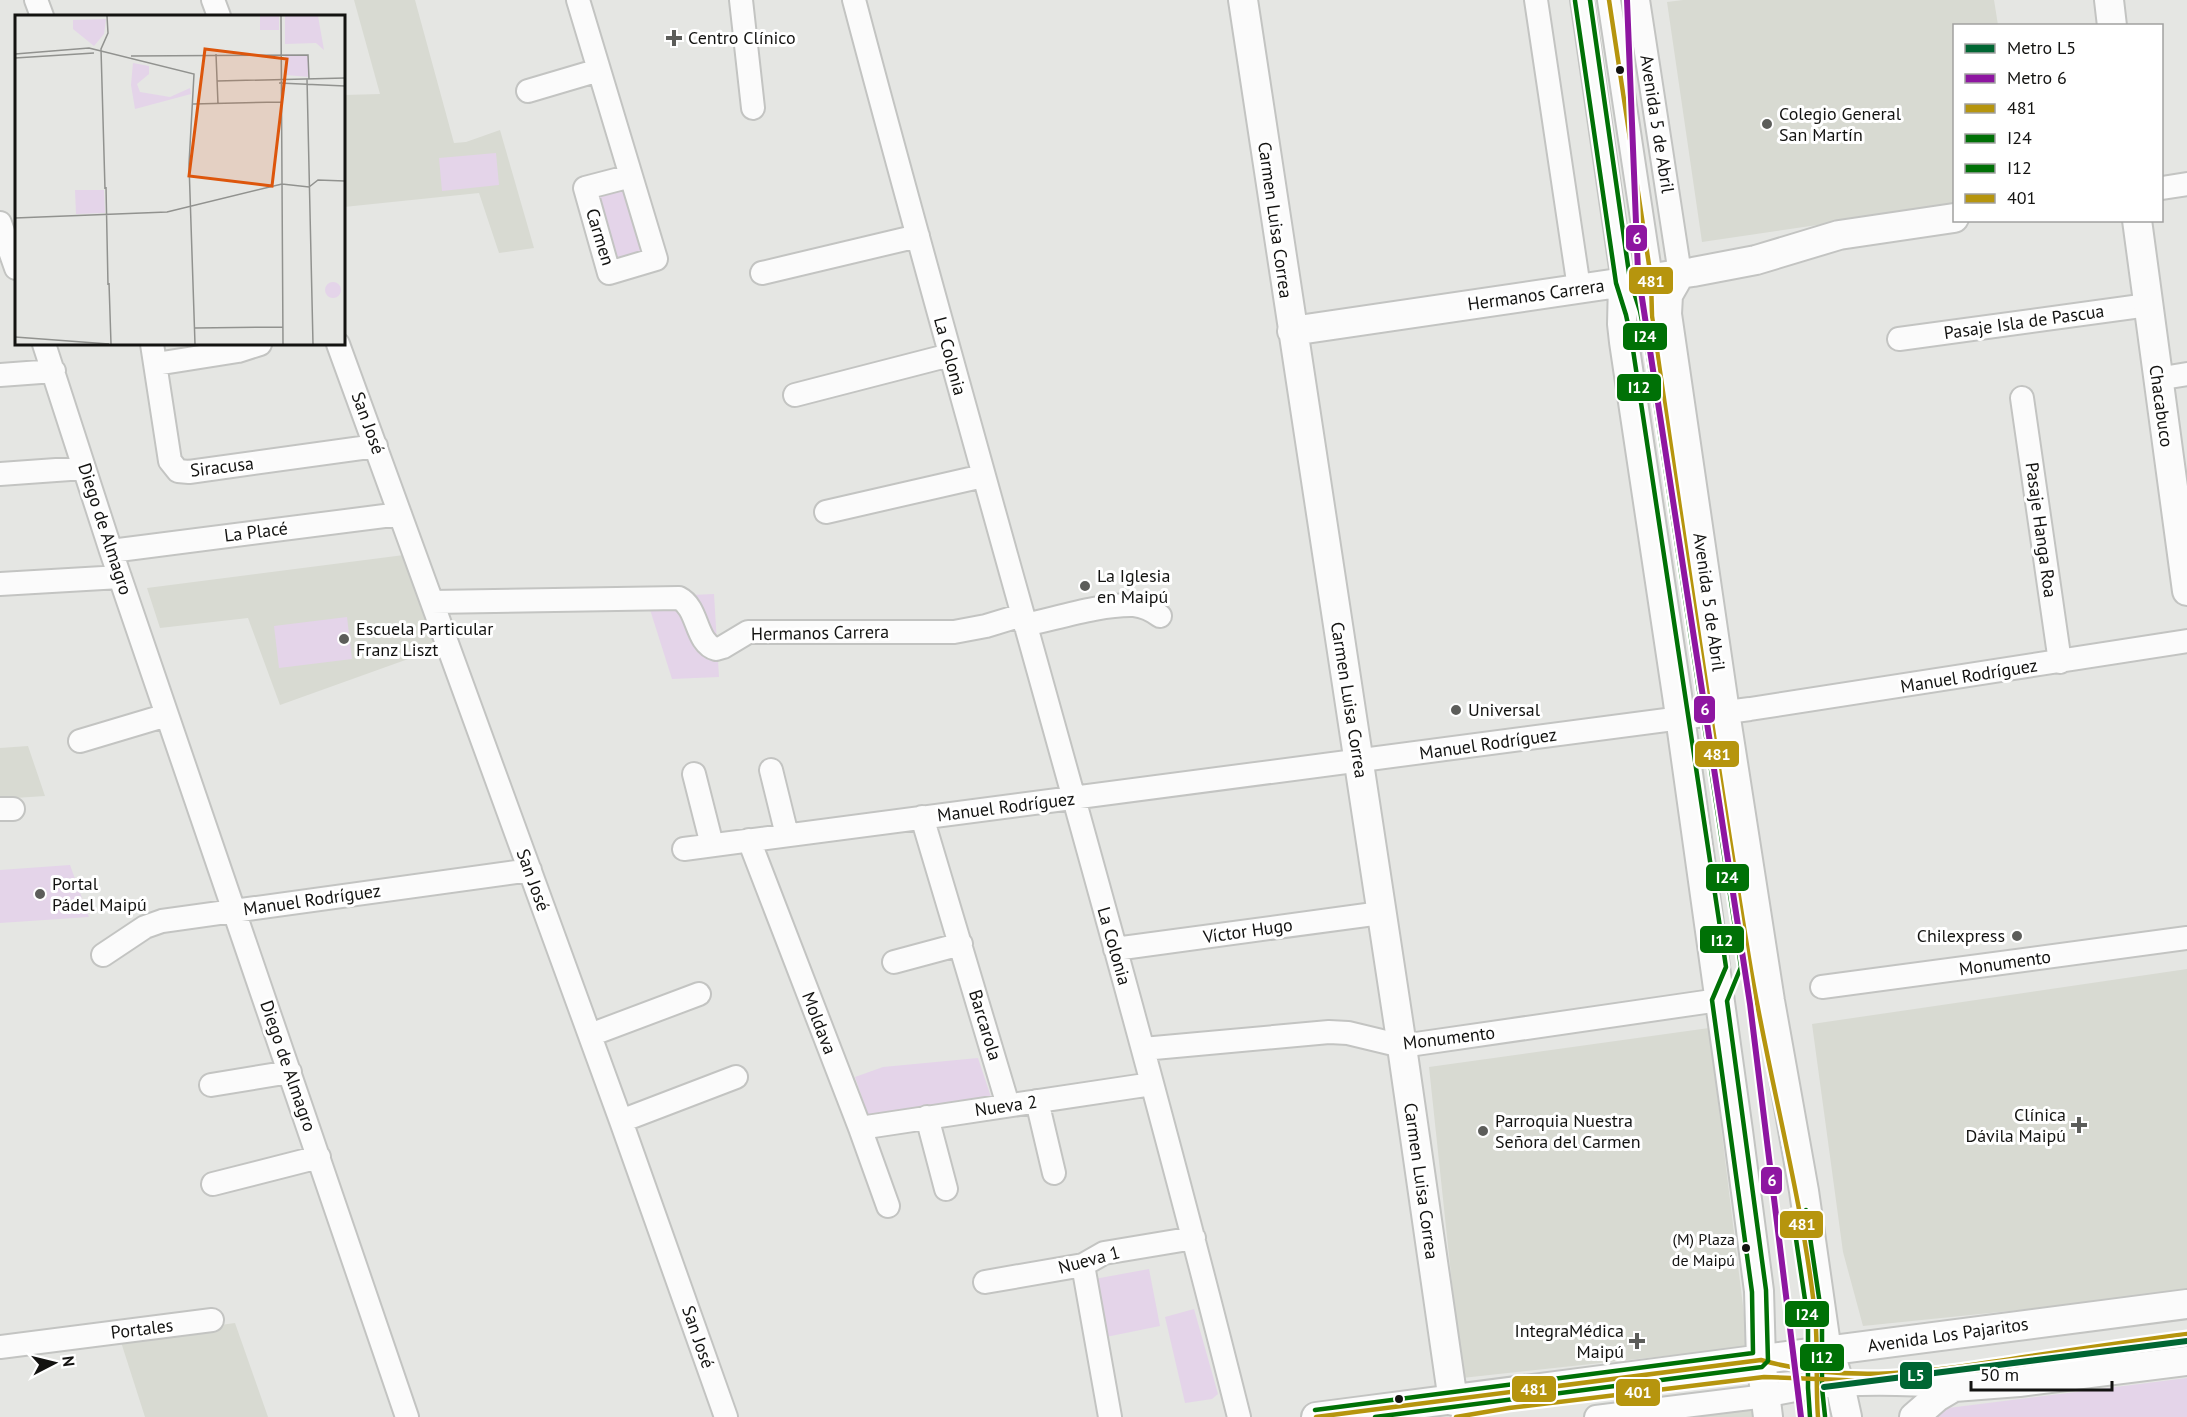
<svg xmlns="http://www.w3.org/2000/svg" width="2187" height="1417" viewBox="0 0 2187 1417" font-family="'PT Sans',sans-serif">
  <rect width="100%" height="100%" fill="#e5e6e3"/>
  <!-- built -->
  <path fill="#d8dad2" d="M354 0H415L454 143 466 142 500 130 534 248 499 253 479 193 344 207V95L380 94Z
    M1683 0H1994L1998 25 1954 26V205L1702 242 1667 2Z
    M404 555 436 649 280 705 248 618 160 628 147 588Z
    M28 746 45 796 0 799V748Z
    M2187 969V1293L1863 1326 1843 1252 1812 1024Z
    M1709 1028 1748 1347 1462 1378 1429 1067Z
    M235 1323 268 1417H145L120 1339Z
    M1755 1408 1756 1417H1691Z"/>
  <!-- green -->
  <path fill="#e4d4e9" d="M496 153 499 185 442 191 439 158Z
    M626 185 647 252 615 261 595 194Z
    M714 594 719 677 672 679 646 597Z
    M347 617 352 659 279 668 274 626Z
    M70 865 89 917 0 923V870Z
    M978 1058 992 1100 869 1118 855 1077 883 1067Z
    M1149 1269 1160 1326 1101 1338 1089 1280Z
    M1194 1309 1218 1394 1212 1399 1185 1403 1165 1317Z
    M2187 1378V1417H1925L1932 1410Z"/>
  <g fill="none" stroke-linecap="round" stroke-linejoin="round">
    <!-- minor casing -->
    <g stroke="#c3c4c2" stroke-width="26">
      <path id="minor" d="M36 0 42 16
        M213 0 219 16
        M578 0 656 259 609 273 585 188 631 176
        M741 0 753 108
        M854 0C979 473 1120 942 1239 1417
        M1536 0 1579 288
        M1582 0 1623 282
        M1609 0 1651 278
        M1638 0 1680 274
        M528 91 599 70
        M2162 188 2187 184
        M0 223 16 268
        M762 273 918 236
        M1899 339 2148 305
        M44 344 111 551 407 1417
        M152 344 170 461 178 471 189 472 376 446
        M338 344 621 1121 726 1417
        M156 364 238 351 260 344
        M0 375 54 371
        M2157 379 2187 374
        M795 395 950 355
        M2022 398 2060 662
        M0 474 84 468
        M826 512 983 476
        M111 551 400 514
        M0 584 120 577
        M432 602 679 598C699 608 695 643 716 649L723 647 748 632H954L986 626 1022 615
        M1025 625C1058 618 1101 604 1134 605 1144 606 1152 610 1160 616
        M80 741 167 715
        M771 770 787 835
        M694 774 712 845
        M0 809H13
        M922 817 1008 1105
        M749 840 860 1128 888 1206
        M684 849 1750 709 2187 641
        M1115 949 1381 913
        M103 955 145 927 162 921 530 870
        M894 962 961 944
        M1822 987 2187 938
        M590 1035 699 994
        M1143 1049 1329 1032 1348 1033 1402 1046 1719 1000
        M211 1085 290 1072
        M1037 1101 1054 1173
        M927 1117 946 1189
        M621 1121 736 1077
        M860 1128 1152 1084
        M213 1184 319 1157
        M1083 1265 1110 1417
        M985 1282 1083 1265 1104 1253 1194 1238
        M0 1347 212 1320
        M1596 1417 1766 1396C1827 1381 1892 1382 1954 1387"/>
    </g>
    <!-- major casing -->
    <g stroke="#c3c4c2" stroke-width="32">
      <path id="major" d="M1243 0 1400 1033 1453 1401
        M2109 0 2112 26
        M2137 220 2187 591
        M1680 274 1668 295 1667 314 1725 712 1770 1001 1804 1191 1825 1338 1840 1385 1847 1417
        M1623 282 1622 324 1624 342 1677 695 1738 1131 1759 1291 1761 1360 1768 1417
        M1292 331 1693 272 1756 260 1839 235 1954 218
        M1316 1417C1607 1382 1896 1339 2187 1304
        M1914 1417 1937 1397 1954 1387 2019 1382 2187 1361"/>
    </g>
    <!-- minor -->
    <use href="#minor" stroke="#fbfbfb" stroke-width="22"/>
    <!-- major -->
    <use href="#major" stroke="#fbfbfb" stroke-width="28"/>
    <!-- bus-1 casing -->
    <g stroke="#fff" stroke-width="9">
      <path id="bus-1" d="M1609 0 1651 278 1652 316C1683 530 1714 745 1749 958 1768 1075 1800 1188 1814 1305 1819 1342 1815 1380 1818 1417
        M1316 1417 1761 1360C1849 1385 1935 1371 2024 1357 2078 1349 2132 1341 2187 1334"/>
    </g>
    <!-- bus-2 casing -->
    <g stroke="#fff" stroke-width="9">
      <path id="bus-2" d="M1792 1212 1808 1320V1388L1810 1417
        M1375 1417 1762 1367 1768 1361 1766 1290 1727 1001 1741 967 1646 341 1640 311 1630 280 1590 0"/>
    </g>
    <!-- bus-3 casing -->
    <g stroke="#fff" stroke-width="9">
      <path id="bus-3" d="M1806 1210 1822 1318V1388L1825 1416
        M1315 1410 1753 1353 1752 1292 1712 1000 1726 967 1632 343 1626 315 1616 283 1575 1"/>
    </g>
    <!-- bus-4 casing -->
    <g stroke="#fff" stroke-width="9">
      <path id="bus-4" d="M1456 1417 1509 1408 1764 1377 1868 1381 1988 1369 2187 1342"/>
    </g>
    <!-- bus-1 -->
    <use href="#bus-1" stroke="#b6950e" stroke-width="4.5"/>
    <!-- bus-2 -->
    <use href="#bus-2" stroke="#007106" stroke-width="4.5"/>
    <!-- bus-3 -->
    <use href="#bus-3" stroke="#007106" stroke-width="4.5"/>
    <!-- bus-4 -->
    <use href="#bus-4" stroke="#b6950e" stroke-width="4.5"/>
    <!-- metro-1 casing -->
    <g stroke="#fff" stroke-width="10">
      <path id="metro-1" d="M1824 1387 2187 1341"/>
    </g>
    <!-- metro-2 casing -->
    <g stroke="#fff" stroke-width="10">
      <path id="metro-2" d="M1627 0 1638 272 1750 1004 1801 1417"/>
    </g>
    <!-- metro-1 -->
    <use href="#metro-1" stroke="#063" stroke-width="6"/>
    <!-- metro-2 -->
    <use href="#metro-2" stroke="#8e16a1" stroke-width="6"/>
  </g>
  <!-- markers -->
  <g fill="#5c5d5a" stroke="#fff" stroke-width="2">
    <path d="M671 29h6v6h6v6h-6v6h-6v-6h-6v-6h6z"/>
    <circle cx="1767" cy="124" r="6"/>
    <circle cx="1085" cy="586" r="6"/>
    <circle cx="344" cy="639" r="6"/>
    <circle cx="1456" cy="710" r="6"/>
    <circle cx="40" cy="894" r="6"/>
    <circle cx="2017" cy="936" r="6"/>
    <path d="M2076 1116h6v6h6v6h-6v6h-6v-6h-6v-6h6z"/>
    <circle cx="1483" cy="1131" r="6"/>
    <path d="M1634 1332h6v6h6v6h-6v6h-6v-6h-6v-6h6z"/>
  </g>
  <g fill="#131311" stroke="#fff" stroke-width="2">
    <circle cx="1620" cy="70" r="5"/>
    <circle cx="1746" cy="1248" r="5"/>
    <circle cx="1399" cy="1399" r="5"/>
  </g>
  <g text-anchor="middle" stroke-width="6" stroke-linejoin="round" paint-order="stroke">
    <!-- bus labels -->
    <g font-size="16" fill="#131311" stroke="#fff" text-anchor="end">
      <text x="1735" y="1245">(M) Plaza<tspan x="1735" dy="21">de Maipú</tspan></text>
    </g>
    <!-- poi labels -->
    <g font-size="18" fill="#131311" stroke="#fff" text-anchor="start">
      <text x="688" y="44">Centro Clínico</text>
      <text x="1779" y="120">Colegio General<tspan x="1779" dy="21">San Martín</tspan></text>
      <text x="1097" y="582">La Iglesia<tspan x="1097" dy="21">en Maipú</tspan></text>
      <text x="356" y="635">Escuela Particular<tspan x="356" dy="21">Franz Liszt</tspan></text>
      <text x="1468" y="716">Universal</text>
      <text x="52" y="890">Portal<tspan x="52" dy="21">Pádel Maipú</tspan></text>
      <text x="2005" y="942" text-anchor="end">Chilexpress</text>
      <text x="2066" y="1121" text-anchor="end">Clínica<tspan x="2066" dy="21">Dávila Maipú</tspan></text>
      <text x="1495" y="1127">Parroquia Nuestra<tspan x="1495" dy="21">Señora del Carmen</tspan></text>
      <text x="1624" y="1337" text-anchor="end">IntegraMédica<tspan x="1624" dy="21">Maipú</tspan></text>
    </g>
    <!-- street labels -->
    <g font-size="18" fill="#131311" stroke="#fff">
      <text transform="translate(1657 124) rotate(81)" y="6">Avenida 5 de Abril</text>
      <text transform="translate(1275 220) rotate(82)" y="6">Carmen Luisa Correa</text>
      <text transform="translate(600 237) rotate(73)" y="6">Carmen</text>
      <text transform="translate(1536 295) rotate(-8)" y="6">Hermanos Carrera</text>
      <text transform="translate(2024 322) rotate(-8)" y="6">Pasaje Isla de Pascua</text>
      <text transform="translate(950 356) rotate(75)" y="6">La Colonia</text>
      <text transform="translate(2161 406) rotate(82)" y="6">Chacabuco</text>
      <text transform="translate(368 423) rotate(70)" y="6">San José</text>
      <text transform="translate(222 467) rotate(-7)" y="6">Siracusa</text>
      <text transform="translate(105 529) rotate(72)" y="6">Diego de Almagro</text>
      <text transform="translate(2041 530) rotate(82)" y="6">Pasaje Hanga Roa</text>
      <text transform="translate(256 532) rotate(-7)" y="6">La Placé</text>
      <text transform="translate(1709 602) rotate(82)" y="6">Avenida 5 de Abril</text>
      <text transform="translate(820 633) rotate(-1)" y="6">Hermanos Carrera</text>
      <text transform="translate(1969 676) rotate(-9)" y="6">Manuel Rodríguez</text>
      <text transform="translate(1349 700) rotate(81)" y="6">Carmen Luisa Correa</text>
      <text transform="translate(1488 744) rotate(-8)" y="6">Manuel Rodríguez</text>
      <text transform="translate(1006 807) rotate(-7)" y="6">Manuel Rodríguez</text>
      <text transform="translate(533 880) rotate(70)" y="6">San José</text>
      <text transform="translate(312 900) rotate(-8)" y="6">Manuel Rodríguez</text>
      <text transform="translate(1248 931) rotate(-8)" y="6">Víctor Hugo</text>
      <text transform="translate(1114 946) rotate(74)" y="6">La Colonia</text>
      <text transform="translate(2005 963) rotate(-8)" y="6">Monumento</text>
      <text transform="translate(819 1023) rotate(69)" y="6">Moldava</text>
      <text transform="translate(985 1025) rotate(73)" y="6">Barcarola</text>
      <text transform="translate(1449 1038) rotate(-7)" y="6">Monumento</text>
      <text transform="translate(288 1066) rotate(71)" y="6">Diego de Almagro</text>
      <text transform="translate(1006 1106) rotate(-8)" y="6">Nueva 2</text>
      <text transform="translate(1421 1181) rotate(82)" y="6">Carmen Luisa Correa</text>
      <text transform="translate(1089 1260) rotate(-15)" y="6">Nueva 1</text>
      <text transform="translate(142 1329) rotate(-7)" y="6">Portales</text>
      <text transform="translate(1948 1335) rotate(-8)" y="6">Avenida Los Pajaritos</text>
      <text transform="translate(698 1337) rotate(71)" y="6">San José</text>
    </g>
  </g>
  <!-- overview -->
  <g transform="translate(15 15)">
    <rect width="330" height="330" fill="#e5e6e3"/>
    <path d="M245 1H264V15H245ZM270 1H303L309 35 301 28 270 29ZM91 4 89 19 79 31 58 14V5ZM270 39 293 41 294 62 271 60ZM118 48 134 51V59L122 69 125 77 155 82 175 73 176 79 120 94 116 70ZM60 175H89L90 198 61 199ZM310 275a8 8 0 1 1 16 0a8 8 0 1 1-16 0Z" fill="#e4d4e9"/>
    <path fill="none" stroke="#91928f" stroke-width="1.5" d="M266 1 268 329M0 39 74 33 179 59 174 149 180 329M201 39 203 89M116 41 293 40 294 64M0 43 79 38M292 64 298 329M202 66 330 63M264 68 330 71M178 89 266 87M91 172 93 270M90 174 86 34 93 18 92 1M0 203 152 197 267 169 294 172 303 165 330 166M94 268 96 329M180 313 268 312M0 322 94 329"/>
    <path fill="#dd560c" fill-opacity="0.15" stroke="#dd560c" stroke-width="3" d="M190 34 272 44 257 171 174 161Z"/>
    <rect width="330" height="330" fill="none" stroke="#131311" stroke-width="3"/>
  </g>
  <g stroke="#fff" stroke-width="2">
    <rect x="1625" y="224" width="23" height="28" rx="6" fill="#8e16a1"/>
    <rect x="1628" y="266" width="46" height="29" rx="6" fill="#b6950e"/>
    <rect x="1622" y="322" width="46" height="29" rx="6" fill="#007106"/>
    <rect x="1616" y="373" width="46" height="29" rx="6" fill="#007106"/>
    <rect x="1693" y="695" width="23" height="29" rx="6" fill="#8e16a1"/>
    <rect x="1694" y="740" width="46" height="28" rx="6" fill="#b6950e"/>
    <rect x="1705" y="863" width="45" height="29" rx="6" fill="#007106"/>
    <rect x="1699" y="925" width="46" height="29" rx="6" fill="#007106"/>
    <rect x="1760" y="1166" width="23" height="29" rx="6" fill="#8e16a1"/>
    <rect x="1779" y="1210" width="45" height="29" rx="6" fill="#b6950e"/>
    <rect x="1784" y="1300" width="46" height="28" rx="6" fill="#007106"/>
    <rect x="1799" y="1343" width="46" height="29" rx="6" fill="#007106"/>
    <rect x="1899" y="1361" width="34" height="29" rx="6" fill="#063"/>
    <rect x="1511" y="1375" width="46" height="28" rx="6" fill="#b6950e"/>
    <rect x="1615" y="1378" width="46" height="29" rx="6" fill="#b6950e"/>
  </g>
  <g font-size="16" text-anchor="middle" font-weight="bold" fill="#fff">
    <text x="1637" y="244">6</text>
    <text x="1651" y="287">481</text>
    <text x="1645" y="342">I24</text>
    <text x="1639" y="393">I12</text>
    <text x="1705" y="715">6</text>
    <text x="1717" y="760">481</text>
    <text x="1727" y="883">I24</text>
    <text x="1722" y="946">I12</text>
    <text x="1772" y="1186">6</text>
    <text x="1802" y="1230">481</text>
    <text x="1807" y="1320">I24</text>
    <text x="1822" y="1363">I12</text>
    <text x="1916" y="1381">L5</text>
    <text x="1534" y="1395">481</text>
    <text x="1638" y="1398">401</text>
  </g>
  <!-- legend -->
  <rect x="1953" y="24" width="210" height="198" fill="#ffffff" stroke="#a1a1a0" stroke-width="1.5"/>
  <rect x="1965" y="44" width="30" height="9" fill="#006633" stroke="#a1a1a0" stroke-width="1.5"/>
  <text x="2007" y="54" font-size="18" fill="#131311">Metro L5</text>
  <rect x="1965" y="74" width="30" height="9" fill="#8e16a1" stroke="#a1a1a0" stroke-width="1.5"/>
  <text x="2007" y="84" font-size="18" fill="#131311">Metro 6</text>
  <rect x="1965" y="104" width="30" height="9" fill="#b6950e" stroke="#a1a1a0" stroke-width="1.5"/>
  <text x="2007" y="114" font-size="18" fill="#131311">481</text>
  <rect x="1965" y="134" width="30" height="9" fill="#007106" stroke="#a1a1a0" stroke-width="1.5"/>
  <text x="2007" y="144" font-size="18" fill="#131311">I24</text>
  <rect x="1965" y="164" width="30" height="9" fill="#007106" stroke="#a1a1a0" stroke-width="1.5"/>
  <text x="2007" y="174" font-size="18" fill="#131311">I12</text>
  <rect x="1965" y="194" width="30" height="9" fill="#b6950e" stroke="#a1a1a0" stroke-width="1.5"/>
  <text x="2007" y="204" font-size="18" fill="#131311">401</text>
  <!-- north arrow -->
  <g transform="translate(54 1363) rotate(83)" stroke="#ffffff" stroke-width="4.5" paint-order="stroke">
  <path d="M0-4.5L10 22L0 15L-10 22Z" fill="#131311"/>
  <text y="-9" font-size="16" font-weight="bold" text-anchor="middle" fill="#131311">N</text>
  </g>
  <!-- scale -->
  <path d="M1971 1381v9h141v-9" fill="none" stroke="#131311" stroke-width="3"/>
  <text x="1980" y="1381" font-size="18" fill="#131311" stroke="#ffffff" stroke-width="4.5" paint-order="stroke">50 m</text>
</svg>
